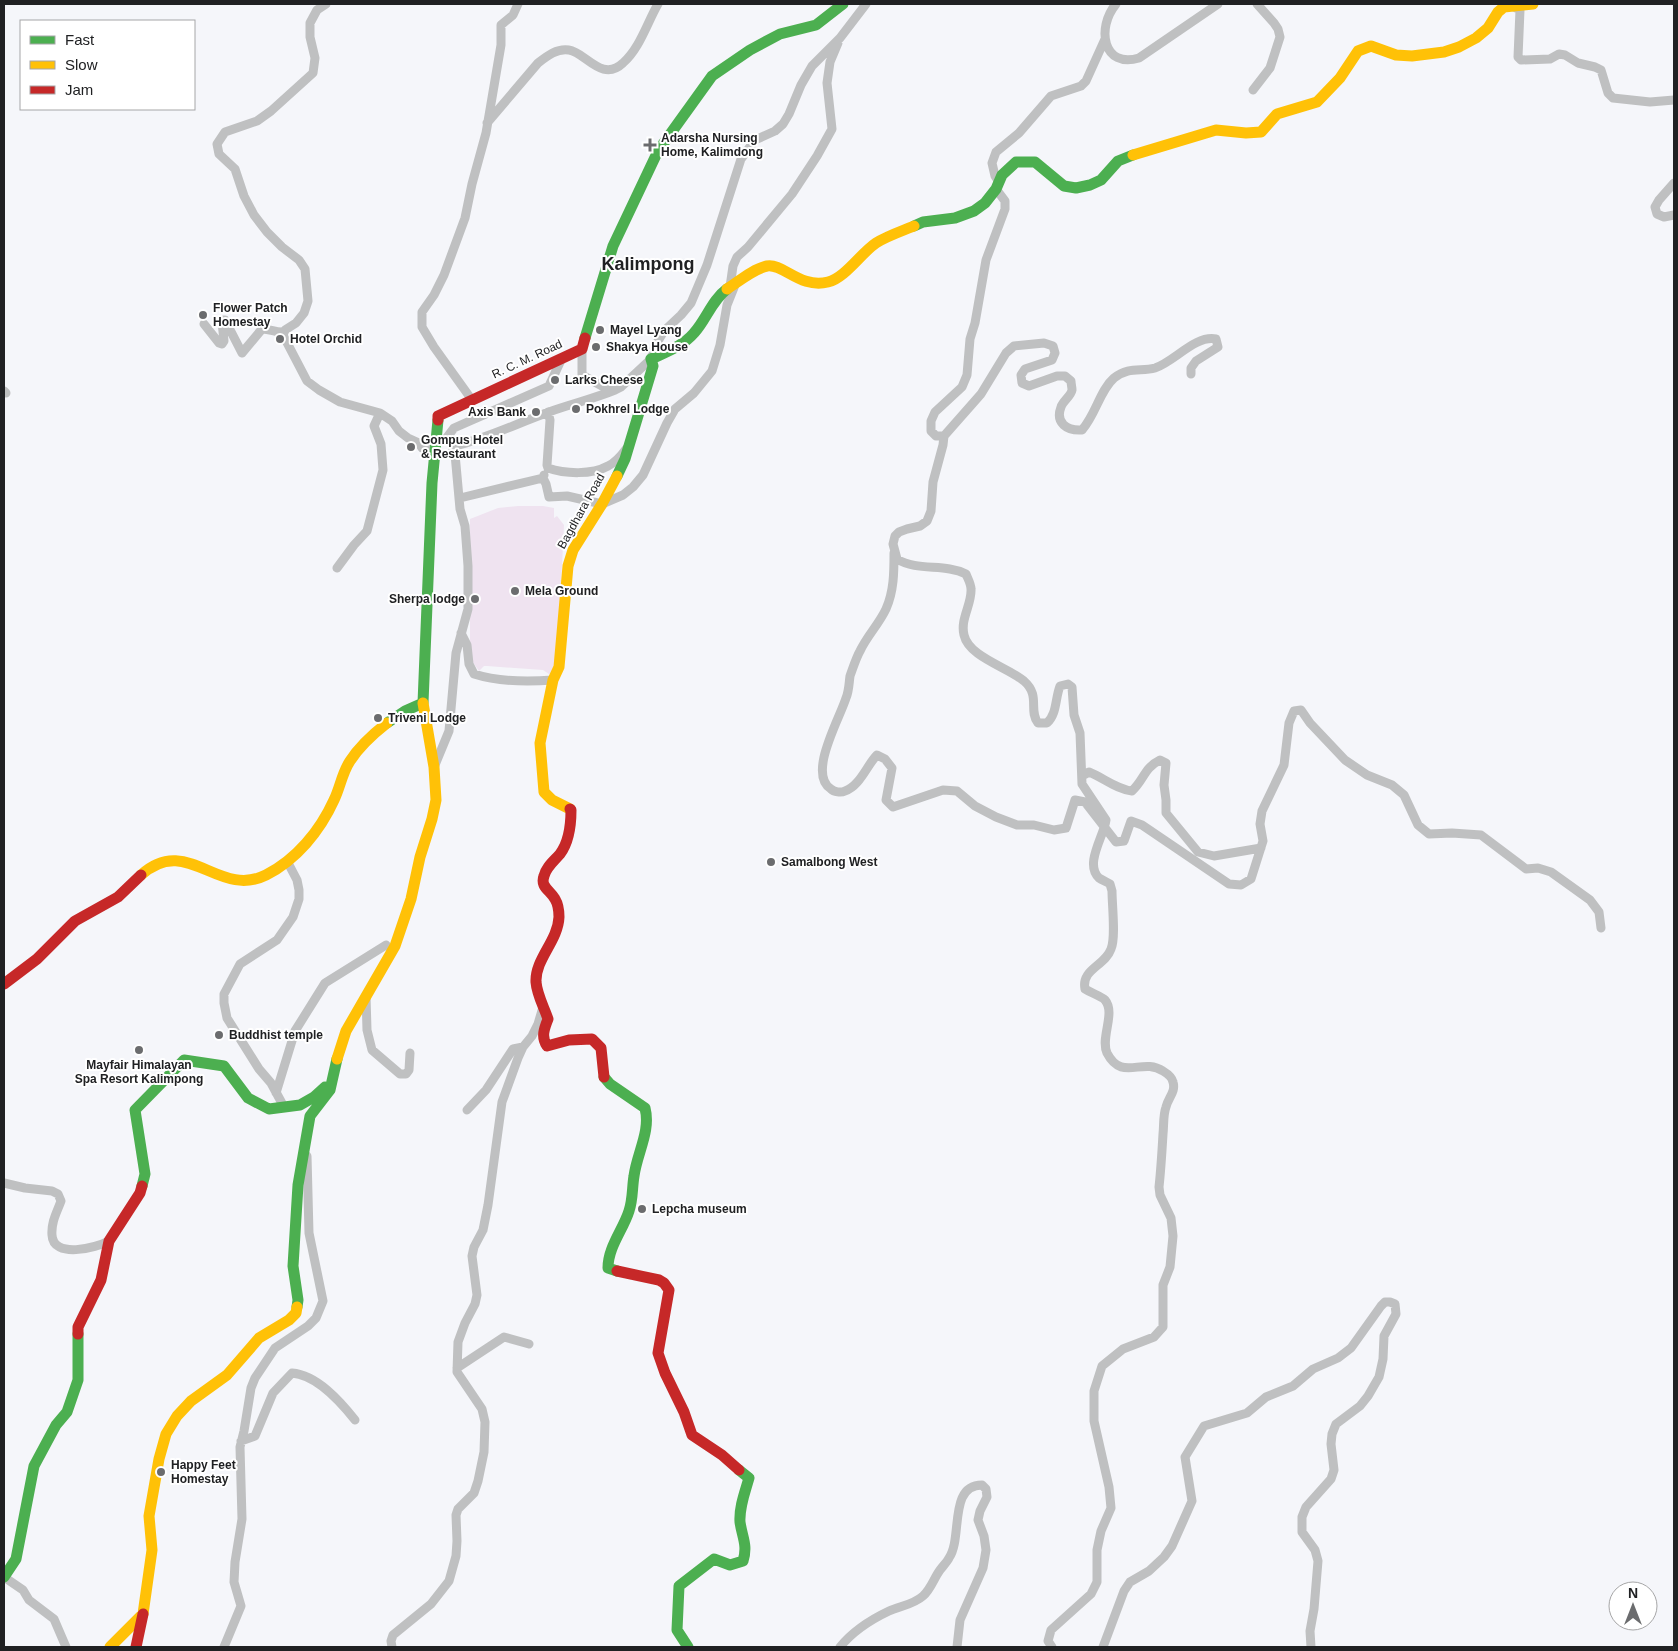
<svg xmlns="http://www.w3.org/2000/svg" width="1678" height="1651" viewBox="0 0 1678 1651" font-family="Helvetica,sans-serif">
  <rect width="100%" height="100%" fill="#f5f6fa"/>
  <!-- green -->
  <path fill="#efe3f0" d="M518 506H543L554 508V518L557 516 564 525 557 667 552 676 543 670 487 666H484L479 671 470 658V519L498 508Z"/>
  <g fill="none" stroke-linecap="round" stroke-linejoin="round">
    <!-- street -->
    <path stroke="#bfc0c1" stroke-width="9" d="M326 4 317 10 310 23V37L315 58 313 73 271 111 257 121 225 132 217 144 219 154 235 169 244 196 254 215 267 232 282 247 299 260 305 269 308 301 304 313 296 323 285 330 283 335 307 381 319 390 340 402 380 413 392 421 399 431 408 438 419 443 422 448H435
      M1116 4C1096 28 1103 69 1139 58L1218 4
      M1512 6 1520 10 1518 57 1521 60 1550 59 1559 54 1565 55 1578 63 1595 67 1601 70 1608 93 1613 98 1650 102 1674 100
      M1253 90 1270 68 1280 37 1278 29 1274 23 1257 4
      M487 123 538 63C547 56 557 48 569 50 585 52 602 83 623 63 640 48 647 23 658 4
      M999 182 995 176 992 163 996 152 1019 133 1051 96 1081 86 1086 81 1105 39
      M1674 183 1659 200 1655 207 1657 214 1664 217 1674 215
      M730 287 733 266 737 257 748 247 792 194 817 156 832 129 827 83 830 62 838 43
      M204 324 219 343 222 344 224 341 222 322 223 320H225L242 353 262 329C271 329 276 333 284 332
      M582 349V375L602 386 615 390 621 387 651 359 655 346 664 331 681 315 691 303 707 265 741 159 755 140 775 131 783 124 789 114 801 85 812 66 840 38 866 4
      M4 391 6 393
      M472 400 434 347 422 327V312L434 295 444 275 465 218 472 184 486 133 501 45V25L513 15 518 4
      M548 412 550 420 547 465 548 468C565 474 592 475 608 466 616 462 621 456 626 449
      M944 436H936L931 431V421L935 412 962 387 967 375 970 339 975 323 986 260 1005 209V201L996 189
      M445 440 454 428 549 386 562 358
      M450 441 455 446C488 438 518 423 549 412 571 404 593 399 615 390
      M543 478 546 484 549 497 567 496 602 504 623 495 633 487 643 475 667 423 675 409 694 393 712 371 720 345 727 305 735 285
      M460 498 543 478 544 475
      M894 553C894 572 894 591 886 609 879 624 867 636 860 651 856 658 853 668 850 676 849 683 849 691 846 698 840 718 807 774 831 789 834 792 841 793 845 791 860 786 867 765 877 755L885 759 892 768 886 800 893 807 943 790 957 791 975 806 996 817 1017 825H1034L1054 830 1066 828 1075 800 1085 802 1116 842 1124 841 1131 821 1142 825 1229 884 1241 885 1251 879 1263 841 1260 824 1262 811 1284 765 1289 723 1294 711 1301 710 1310 723 1345 760 1367 775 1392 785 1404 795 1418 825 1429 834 1452 833 1481 835 1526 869 1538 868 1551 872 1590 900 1599 912 1601 928
      M337 568 354 545 367 531 383 470 381 444 374 426 380 413
      M461 633 467 645 469 664 474 674C499 682 527 682 553 680
      M435 765 449 731 456 653 468 609V566L465 526 460 509 455 454 450 441 436 439
      M1082 776 1089 772C1104 778 1116 789 1132 791 1144 780 1144 768 1160 760L1166 763 1164 785 1166 800V813L1198 852 1214 856 1261 848
      M366 996 367 1030 372 1050 400 1074H406L409 1070 410 1053
      M276 1093 295 1031 325 983 386 945
      M284 1107 271 1083 259 1069 227 1018 224 1003V994L240 964 277 940 293 917 299 899V890L297 880 287 861
      M467 1110 486 1090 513 1049 523 1047
      M4 1183 25 1188 52 1191 58 1194 61 1201C57 1212 51 1222 52 1235 53 1259 96 1248 109 1241
      M457 1368 504 1337 529 1344
      M241 1441 255 1436 273 1393 292 1373C317 1375 340 1401 355 1420
      M4 1577 23 1590 29 1600 54 1619 66 1647
      M224 1647 241 1606 234 1582 235 1562 242 1519 240 1447 244 1431 251 1388 255 1378 275 1348 308 1326 316 1318 323 1301 309 1233 307 1156
      M392 1647 391 1641 393 1635 431 1604 449 1581 456 1556 457 1541 456 1515 458 1509 474 1493 478 1481 484 1452 485 1422 482 1409 457 1372 458 1342 465 1323 475 1304 477 1295 472 1256 474 1247 483 1230 488 1205 502 1102 518 1058 523 1047 532 1036 538 1024 543 1007
      M840 1647C853 1631 870 1620 889 1611 900 1606 913 1605 923 1596 931 1589 934 1578 940 1570 943 1566 947 1562 949 1558 963 1538 948 1485 982 1485L986 1489 987 1497 980 1511 978 1520 984 1536 986 1550 983 1568 960 1620 957 1647
      M1052 1647 1048 1641 1051 1630 1091 1594 1097 1582V1550L1101 1531 1111 1508 1109 1487 1094 1421V1391L1102 1366 1123 1349 1154 1337 1163 1327V1285L1170 1267 1173 1236 1171 1218 1160 1195 1159 1187C1161 1169 1162 1151 1163 1134 1164 1125 1163 1115 1166 1107 1168 1098 1176 1092 1173 1082 1172 1077 1168 1074 1163 1071 1142 1057 1122 1082 1107 1053 1100 1038 1116 1013 1105 1000 1101 996 1091 993 1085 989 1081 969 1105 966 1111 949 1116 938 1112 905 1112 891L1110 884C1107 882 1102 880 1099 878 1084 864 1104 836 1106 820L1082 784 1080 733 1074 715 1072 687 1068 684 1060 686C1055 699 1057 714 1047 723H1038C1028 710 1041 696 1024 681 1007 667 969 657 964 635 960 619 972 604 971 589 971 584 968 579 966 574 944 563 918 572 897 559L893 544 895 536 899 532 907 529 920 526 927 521 931 511 933 482 943 445 944 436 981 394 1006 353 1014 346 1044 343 1053 346 1055 353 1052 360 1025 369 1021 375 1022 383 1029 386 1057 376H1065L1071 381C1071 384 1072 387 1072 390 1071 396 1063 401 1061 407 1055 423 1067 431 1082 430 1096 414 1100 390 1114 378 1129 366 1141 372 1155 368 1174 362 1195 335 1216 339L1218 347 1196 361 1191 368V374
      M1103 1647 1124 1591 1130 1582 1149 1571 1164 1557 1172 1546 1192 1501 1185 1457 1204 1426 1247 1413 1266 1397 1293 1386 1313 1369 1338 1358 1351 1348 1381 1306 1385 1302H1390L1395 1304 1396 1314 1384 1336 1383 1359 1379 1377 1368 1396 1360 1406 1336 1424 1332 1434 1331 1444 1334 1470 1331 1479 1306 1507 1302 1517V1532L1315 1550 1318 1561 1314 1609 1310 1631 1311 1647"/>
    <!-- fast -->
    <path stroke="#4caf50" stroke-width="11" d="M914 226 923 222 955 218 974 211 985 203 996 189 1002 175 1016 162H1035L1064 186 1076 188 1090 185 1101 180 1118 161 1133 155
      M585 338 613 246 658 151 712 76 750 50 780 34 816 25 843 4
      M617 476 625 459 653 366 651 359C666 352 683 346 694 333 706 320 712 300 727 289
      M387 723 405 711 423 703 432 483 438 420
      M604 1077 610 1084 645 1108C651 1131 637 1153 634 1176 632 1188 633 1199 629 1211 623 1230 608 1247 608 1268L617 1271
      M142 1186 145 1174 135 1110 184 1060 224 1066 248 1098 269 1109 300 1105 314 1097 325 1087
      M297 1307 298 1300 293 1266 298 1185 310 1116 330 1090 337 1059
      M4 1577 16 1559 34 1466 56 1425 67 1412 78 1380V1334
      M688 1647 677 1630 679 1586 714 1559 730 1565 743 1561C748 1545 742 1537 740 1522 739 1507 745 1492 749 1478L739 1470"/>
    <!-- slow -->
    <path stroke="#ffc107" stroke-width="11" d="M1133 155 1216 130 1246 133 1261 132 1277 114 1317 102 1340 78 1358 51 1371 46 1396 55 1412 56 1444 52 1459 47 1476 38 1488 28 1498 12 1504 7 1533 4
      M727 289C738 282 753 269 767 266 783 263 800 289 828 282 845 278 861 253 876 243 887 236 902 231 914 226
      M570 809 552 800 544 792 540 743 553 680 559 667 568 566 573 550 602 504 617 476
      M141 875C187 833 218 899 266 875 296 860 320 831 334 800 340 788 342 773 350 761 359 747 373 734 387 723
      M337 1059 346 1031 395 946 411 899 420 857 432 819 436 800 434 767 423 703
      M110 1647 143 1614 152 1550 149 1516 159 1459 166 1434 177 1416 191 1401 227 1375 259 1338 289 1320 296 1313 297 1307"/>
    <!-- jam -->
    <path stroke="#c62828" stroke-width="11" d="M438 420V416L582 349 585 338
      M570 809 571 810C571 825 569 842 560 854 554 861 546 867 544 876 540 887 550 890 555 899 558 904 559 912 559 917 558 941 535 959 536 982 537 995 544 1007 548 1019 544 1029 541 1037 547 1046L569 1040 592 1039 601 1048 604 1077
      M4 984 37 959 75 921 118 897 141 875
      M617 1271 659 1280 664 1283 669 1290 658 1353 665 1373 684 1412 692 1435 722 1455 739 1470
      M78 1334V1327L101 1280 109 1241 140 1193 142 1186
      M136 1647 143 1614"/>
  </g>
  <!-- markers -->
  <g fill="#6b6c6e" stroke="#fff" stroke-width="2">
    <path d="M647.5 137.5h5v5h5v5h-5v5h-5v-5h-5v-5h5z"/>
    <circle cx="203" cy="315" r="5"/>
    <circle cx="600" cy="330" r="5"/>
    <circle cx="280" cy="339" r="5"/>
    <circle cx="596" cy="347" r="5"/>
    <circle cx="555" cy="380" r="5"/>
    <circle cx="576" cy="409" r="5"/>
    <circle cx="536" cy="412" r="5"/>
    <circle cx="411" cy="447" r="5"/>
    <circle cx="515" cy="591" r="5"/>
    <circle cx="475" cy="599" r="5"/>
    <circle cx="378" cy="718" r="5"/>
    <circle cx="771" cy="862" r="5"/>
    <circle cx="219" cy="1035" r="5"/>
    <circle cx="139" cy="1050" r="5"/>
    <circle cx="642" cy="1209" r="5"/>
    <circle cx="161" cy="1472" r="5"/>
  </g>
  <g text-anchor="middle" stroke-width="4" stroke-linejoin="round" paint-order="stroke">
    <!-- poi labels -->
    <g font-size="12" font-weight="bold" fill="#202123" stroke="#fff" text-anchor="start">
      <text x="661" y="142">Adarsha Nursing<tspan x="661" dy="14">Home, Kalimdong</tspan></text>
      <text x="213" y="312">Flower Patch<tspan x="213" dy="14">Homestay</tspan></text>
      <text x="610" y="334">Mayel Lyang</text>
      <text x="290" y="343">Hotel Orchid</text>
      <text x="606" y="351">Shakya House</text>
      <text x="565" y="384">Larks Cheese</text>
      <text x="586" y="413">Pokhrel Lodge</text>
      <text x="526" y="416" text-anchor="end">Axis Bank</text>
      <text x="421" y="444">Gompus Hotel<tspan x="421" dy="14">&amp; Restaurant</tspan></text>
      <text x="525" y="595">Mela Ground</text>
      <text x="465" y="603" text-anchor="end">Sherpa lodge</text>
      <text x="388" y="722">Triveni Lodge</text>
      <text x="781" y="866">Samalbong West</text>
      <text x="229" y="1039">Buddhist temple</text>
      <text x="139" y="1069" text-anchor="middle">Mayfair Himalayan<tspan x="139" dy="14">Spa Resort Kalimpong</tspan></text>
      <text x="652" y="1213">Lepcha museum</text>
      <text x="171" y="1469">Happy Feet<tspan x="171" dy="14">Homestay</tspan></text>
    </g>
    <!-- street labels -->
    <g font-size="12" fill="#202123" stroke="#fff">
      <text transform="translate(527 359) rotate(-25)" y="4">R. C. M. Road</text>
      <text transform="translate(581 511) rotate(-61)" y="4">Bagdhara Road</text>
    </g>
    <!-- district labels -->
    <g font-size="18" font-weight="bold" fill="#202123" stroke="#fff">
      <text x="648" y="270">Kalimpong</text>
    </g>
  </g>
  <!-- border -->
  <rect width="1678" height="1651" fill="none" stroke="#202123" stroke-width="10"/>
  <!-- legend -->
  <rect x="20" y="20" width="175" height="90" fill="#ffffff" stroke="#a6a6a7"/>
  <rect x="30" y="36" width="25" height="8" fill="#4caf50" stroke="#a6a6a7"/>
  <text x="65" y="45" font-size="15" fill="#202123">Fast</text>
  <rect x="30" y="61" width="25" height="8" fill="#ffc107" stroke="#a6a6a7"/>
  <text x="65" y="70" font-size="15" fill="#202123">Slow</text>
  <rect x="30" y="86" width="25" height="8" fill="#c62828" stroke="#a6a6a7"/>
  <text x="65" y="95" font-size="15" fill="#202123">Jam</text>
  <!-- north arrow -->
  <g transform="translate(1633 1606)"><circle r="24" fill="#ffffff" stroke="#a6a6a7"/>
  <path d="M0-4L9 19L0 12L-9 19Z" fill="#6b6c6e"/>
  <text y="-8" font-size="14" font-weight="bold" text-anchor="middle" fill="#202123">N</text>
  </g>
</svg>
